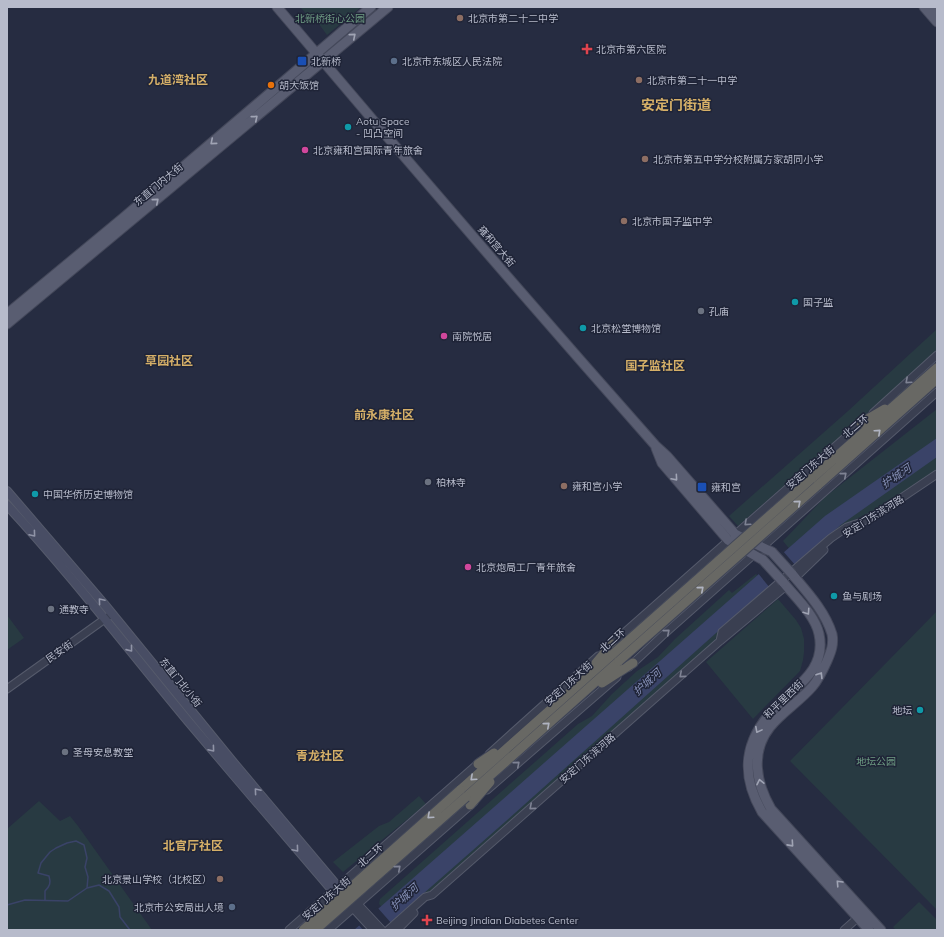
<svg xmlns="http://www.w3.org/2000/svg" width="944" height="937" viewBox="0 0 944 937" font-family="Mulish,'Noto Sans SC',sans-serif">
  <rect width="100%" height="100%" fill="#262c41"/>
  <!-- green -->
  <path fill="#283a42" d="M302 7H361L327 35 316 20 311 19 301 8Z
    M937 329V352L738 526 729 516 848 411Z
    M937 409V469L884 505 848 523 800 562 783 541 825 497Z
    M756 574 769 589 719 632 713 644 454 871 395 921 379 904 380 899 578 724 592 716 612 694 637 671 658 657 675 639 729 590 732 593Z
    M778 599 796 620 801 628 804 639V652L803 660 800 671 753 719 706 662Z
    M937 611V910L790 761Z
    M7 615 24 638 7 650Z
    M419 796 426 804 343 872 333 862 379 826 389 822Z
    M39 801 60 821 70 816 78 826 152 930H7V829Z
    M919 902 937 920V930H896L893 927Z"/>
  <!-- water -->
  <path fill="#3a4368" d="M937 438V457L842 524 725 625 506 821 382 930H354L825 516Z"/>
  <!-- pier -->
  <path fill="#262c41" d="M782 550 796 566 770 588 757 572Z
    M377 907 392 924 385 930H363L358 924Z"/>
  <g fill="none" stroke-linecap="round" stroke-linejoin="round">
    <!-- stream -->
    <path stroke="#3a4368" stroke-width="1.5" d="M45 900V891C50 886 51 883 49 876L38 873 41 863 50 852 56 848 67 843 76 841 84 845 87 858 85 867 88 877 87 888
      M7 905 25 900 68 901 87 888 99 885 109 891 119 907 120 917 130 930"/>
    <!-- tertiary casing -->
    <g stroke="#555a6b" stroke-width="9">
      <path id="tertiary" d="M873 413 937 355
        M856 525 882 511 937 474
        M795 578 824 550
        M720 641 722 632 831 538 847 527 859 523
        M609 646 865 420
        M629 667 662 636 937 392
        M7 689 109 616
        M489 754 598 656
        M487 790 617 677
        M355 901 382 930
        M350 905 373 930
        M289 930 481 761
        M328 930 474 802
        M388 930 425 897 432 895 720 641 786 586
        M397 930 414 913
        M844 930 862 914"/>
    </g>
    <!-- secondary casing -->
    <g stroke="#555a6b" stroke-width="10">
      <path id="secondary" d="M7 491 104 604 232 761 338 887
        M7 505C71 574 128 649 188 721 236 778 285 835 333 891"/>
    </g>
    <!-- primary casing -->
    <g stroke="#44485a" stroke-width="11">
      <path id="primary" d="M277 7C401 154 527 300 655 445L667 456 735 534 772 552
        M924 7 937 22
        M934 7 937 10
        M7 314 123 218 371 7
        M7 324 388 7
        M656 448 662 463 728 540 763 560
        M792 574C807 592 825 611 832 634 834 644 831 652 827 661 823 670 819 679 812 687 800 701 782 712 770 727 750 752 756 783 771 809L881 930
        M783 582C795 597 815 615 819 634 827 671 794 687 774 709 744 741 740 774 762 812L869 930"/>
    </g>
    <!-- trunk casing -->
    <g stroke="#424758" stroke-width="11">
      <path id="trunk" d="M861 423 885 409
        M811 479 937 368
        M817 486 937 379
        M596 663 612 644
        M602 683 633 663
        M478 764 494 753
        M460 790 613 654
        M466 797 619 661
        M470 805 490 782"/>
    </g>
    <!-- tertiary -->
    <use href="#tertiary" stroke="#3a3f51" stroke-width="7"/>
    <!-- secondary -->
    <use href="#secondary" stroke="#484d64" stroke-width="8"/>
    <!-- primary -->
    <use href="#primary" stroke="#595d71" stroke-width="9"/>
    <!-- trunk -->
    <use href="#trunk" stroke="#686864" stroke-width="9"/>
    <!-- primary-bridge casing -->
    <g stroke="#44485a" stroke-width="11" stroke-linecap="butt">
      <path id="primary-bridge" d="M772 552 792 574
        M763 560 783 582"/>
    </g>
    <!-- trunk-bridge casing -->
    <g stroke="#424758" stroke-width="11" stroke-linecap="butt">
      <path id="trunk-bridge" d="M613 654 811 479
        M619 661 817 486
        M303 930 460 790
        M315 930 466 797"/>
    </g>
    <!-- primary-bridge -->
    <use href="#primary-bridge" stroke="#595d71" stroke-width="9"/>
    <!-- trunk-bridge -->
    <use href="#trunk-bridge" stroke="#686864" stroke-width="9"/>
  </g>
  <!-- one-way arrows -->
  <defs><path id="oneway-chevron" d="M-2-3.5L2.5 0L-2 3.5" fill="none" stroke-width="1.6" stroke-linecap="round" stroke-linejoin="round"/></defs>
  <g stroke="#a0a4b4">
    <use href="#oneway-chevron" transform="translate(353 36) rotate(-40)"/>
    <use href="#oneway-chevron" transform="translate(255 118) rotate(-40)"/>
    <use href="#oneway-chevron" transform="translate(213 142) rotate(140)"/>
    <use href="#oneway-chevron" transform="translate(156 201) rotate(-40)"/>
    <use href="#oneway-chevron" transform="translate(675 478) rotate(49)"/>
    <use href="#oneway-chevron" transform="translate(807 612) rotate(56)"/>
    <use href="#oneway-chevron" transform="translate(820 675) rotate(-58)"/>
    <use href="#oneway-chevron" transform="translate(758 730) rotate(118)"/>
    <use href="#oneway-chevron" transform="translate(760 782) rotate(-102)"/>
    <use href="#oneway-chevron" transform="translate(791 844) rotate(48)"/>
    <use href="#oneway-chevron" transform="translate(839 883) rotate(-133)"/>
  </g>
  <g stroke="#7f8394">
    <use href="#oneway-chevron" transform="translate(908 381) rotate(138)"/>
    <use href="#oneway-chevron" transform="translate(844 475) rotate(-41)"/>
    <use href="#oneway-chevron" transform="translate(747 523) rotate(138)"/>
    <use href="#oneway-chevron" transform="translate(667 632) rotate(-41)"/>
    <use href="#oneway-chevron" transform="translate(682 675) rotate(139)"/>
    <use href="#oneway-chevron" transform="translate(517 764) rotate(-41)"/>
    <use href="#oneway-chevron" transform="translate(532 807) rotate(139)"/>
    <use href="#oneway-chevron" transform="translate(398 868) rotate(-41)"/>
  </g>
  <g stroke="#afb3c1">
    <use href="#oneway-chevron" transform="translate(878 432) rotate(-42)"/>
    <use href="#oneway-chevron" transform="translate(798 503) rotate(-41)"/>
    <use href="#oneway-chevron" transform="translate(701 589) rotate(-41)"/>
    <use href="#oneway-chevron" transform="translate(547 725) rotate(-41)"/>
    <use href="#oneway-chevron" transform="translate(473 778) rotate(138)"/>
    <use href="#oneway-chevron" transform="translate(430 816) rotate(138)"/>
  </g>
  <g stroke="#9094a7">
    <use href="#oneway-chevron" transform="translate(33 534) rotate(50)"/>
    <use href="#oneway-chevron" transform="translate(101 601) rotate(-130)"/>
    <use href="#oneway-chevron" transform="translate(130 649) rotate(51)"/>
    <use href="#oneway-chevron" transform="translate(212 749) rotate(50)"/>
    <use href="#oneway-chevron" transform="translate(257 791) rotate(-130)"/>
    <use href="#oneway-chevron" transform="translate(296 849) rotate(50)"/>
  </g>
  <!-- markers -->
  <g fill="#8d6e63" stroke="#1f2437" stroke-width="1.5">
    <circle cx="460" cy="18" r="4"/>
    <circle cx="639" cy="80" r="4"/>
    <circle cx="645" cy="159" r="4"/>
    <circle cx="624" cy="221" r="4"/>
    <circle cx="564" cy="486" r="4"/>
    <circle cx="220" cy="879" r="4"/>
  </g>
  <g fill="#e0444e" stroke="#1f2437" stroke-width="1.5">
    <path d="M585 43h4v4h4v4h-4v4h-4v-4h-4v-4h4z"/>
    <path d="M425 914h4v4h4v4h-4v4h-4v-4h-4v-4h4z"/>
  </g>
  <g fill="#1a4fb4" stroke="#1f2437" stroke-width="1.5">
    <rect x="297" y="56" width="10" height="10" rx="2"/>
    <rect x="697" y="482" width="10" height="10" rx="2"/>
  </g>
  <g fill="#5c6f8a" stroke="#1f2437" stroke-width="1.5">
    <circle cx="394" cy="61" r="4"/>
    <circle cx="232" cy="907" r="4"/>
  </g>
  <circle fill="#e8710a" stroke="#1f2437" stroke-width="1.5" cx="271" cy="85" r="4"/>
  <g fill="#0f9aa8" stroke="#1f2437" stroke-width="1.5">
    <circle cx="348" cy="127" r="4"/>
    <circle cx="795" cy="302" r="4"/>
    <circle cx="583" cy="328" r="4"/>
    <circle cx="35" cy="494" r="4"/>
    <circle cx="834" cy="596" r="4"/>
    <circle cx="920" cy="710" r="4"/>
  </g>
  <g fill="#d1479c" stroke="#1f2437" stroke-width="1.5">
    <circle cx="305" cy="150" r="4"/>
    <circle cx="444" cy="336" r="4"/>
    <circle cx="468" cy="567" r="4"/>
  </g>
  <g fill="#6b7280" stroke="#1f2437" stroke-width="1.5">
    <circle cx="701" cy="311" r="4"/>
    <circle cx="428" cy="482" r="4"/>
    <circle cx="51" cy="609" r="4"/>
    <circle cx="65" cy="752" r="4"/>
  </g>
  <g text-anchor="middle" stroke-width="3" stroke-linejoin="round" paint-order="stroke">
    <!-- park labels -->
    <g font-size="10" fill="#6e9c83" stroke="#1f2437">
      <text x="330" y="22">北新桥街心公园</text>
      <text x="876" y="765">地坛公园</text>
    </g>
    <!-- poi labels -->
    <g font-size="10" fill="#b7bbcb" stroke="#1f2437" text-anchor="start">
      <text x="468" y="22">北京市第二十二中学</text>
      <text x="596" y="53">北京市第六医院</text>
      <text x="311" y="65">北新桥</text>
      <text x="402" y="65">北京市东城区人民法院</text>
      <text x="647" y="84">北京市第二十一中学</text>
      <text x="279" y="89">胡大饭馆</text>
      <text x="356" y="125">Aotu Space<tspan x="356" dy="12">- 凹凸空间</tspan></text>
      <text x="313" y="154">北京雍和宫国际青年旅舍</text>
      <text x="653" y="163">北京市第五中学分校附属方家胡同小学</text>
      <text x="632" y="225">北京市国子监中学</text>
      <text x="803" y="306">国子监</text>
      <text x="709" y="315">孔庙</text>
      <text x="591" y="332">北京松堂博物馆</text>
      <text x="452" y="340">南院悦居</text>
      <text x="436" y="486">柏林寺</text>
      <text x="572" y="490">雍和宫小学</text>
      <text x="711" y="491">雍和宫</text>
      <text x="43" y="498">中国华侨历史博物馆</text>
      <text x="476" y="571">北京炮局工厂青年旅舍</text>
      <text x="842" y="600">鱼与剧场</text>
      <text x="59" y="613">通教寺</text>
      <text x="912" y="714" text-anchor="end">地坛</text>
      <text x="73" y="756">圣母安息教堂</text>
      <text x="212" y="883" text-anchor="end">北京景山学校（北校区）</text>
      <text x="224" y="911" text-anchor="end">北京市公安局出人境</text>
      <text x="436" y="924">Beijing Jindian Diabetes Center</text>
    </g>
    <!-- street labels -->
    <g font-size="10" fill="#b7bbcb" stroke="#1f2437">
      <text transform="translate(158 184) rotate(-40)" y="4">东直门内大街</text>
      <text transform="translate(497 246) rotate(49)" y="4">雍和宫大街</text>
      <text transform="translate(855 426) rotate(-41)" y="4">北二环</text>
      <text transform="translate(810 467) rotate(-41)" y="4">安定门东大街</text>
      <text transform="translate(873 516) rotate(-32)" y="4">安定门东滨河路</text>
      <text transform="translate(612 640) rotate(-42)" y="4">北二环</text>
      <text transform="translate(59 651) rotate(-35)" y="4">民安街</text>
      <text transform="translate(181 682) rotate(51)" y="4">东直门北小街</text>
      <text transform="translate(568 683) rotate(-42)" y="4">安定门东大街</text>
      <text transform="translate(783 699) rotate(-44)" y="4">和平里西街</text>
      <text transform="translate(587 758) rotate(-41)" y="4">安定门东滨河路</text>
      <text transform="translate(370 855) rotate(-42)" y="4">北二环</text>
      <text transform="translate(326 898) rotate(-41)" y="4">安定门东大街</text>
    </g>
    <!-- water labels -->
    <g font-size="11" font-style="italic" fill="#8690b7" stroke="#1f2437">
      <text transform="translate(896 476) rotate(-34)" y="4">护城河</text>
      <text transform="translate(647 682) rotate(-42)" y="4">护城河</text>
      <text transform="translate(404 897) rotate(-42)" y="4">护城河</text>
    </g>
    <!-- quarter labels -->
    <g font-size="12" font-weight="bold" fill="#d6b068" stroke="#1f2437">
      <text x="178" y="84">九道湾社区</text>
      <text x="169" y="365">草园社区</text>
      <text x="655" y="370">国子监社区</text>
      <text x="384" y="419">前永康社区</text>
      <text x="320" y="760">青龙社区</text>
      <text x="193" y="850">北官厅社区</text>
    </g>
    <!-- district labels -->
    <g font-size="14" font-weight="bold" fill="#d6b068" stroke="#1f2437">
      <text x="676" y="110">安定门街道</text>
    </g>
  </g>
  <!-- border -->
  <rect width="944" height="937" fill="none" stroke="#b7bbcb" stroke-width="16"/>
</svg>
